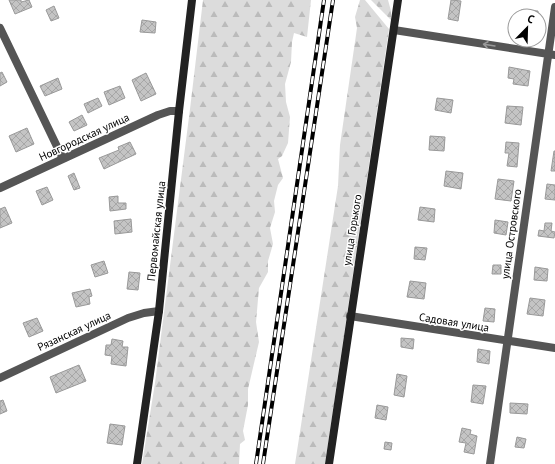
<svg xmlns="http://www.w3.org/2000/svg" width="555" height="464" viewBox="0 0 555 464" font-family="'PT Sans',sans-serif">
  <defs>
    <pattern id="forest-firs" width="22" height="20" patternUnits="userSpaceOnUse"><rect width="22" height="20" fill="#dcdcdc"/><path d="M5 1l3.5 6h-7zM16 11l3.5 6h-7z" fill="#bbb"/></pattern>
    <pattern id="building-cross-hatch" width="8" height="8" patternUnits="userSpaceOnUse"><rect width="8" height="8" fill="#c4c4c4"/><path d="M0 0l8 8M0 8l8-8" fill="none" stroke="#a7a7a7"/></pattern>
  </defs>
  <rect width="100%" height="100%" fill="#fff"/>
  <!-- forest -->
  <path fill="url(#forest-firs)" d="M203 0H311L307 37 294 33 292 42 291 62 285 84 286 102 290 117 288 143 282 156 278 159 283 178 278 185 274 201 275 212 270 228 273 244 268 261V272L259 288 256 322 259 342 248 389V405L243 431 245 440 240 444 239 464H142L155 383 190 109Z
    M360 0H365L389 29 325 464H295L338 186 340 145 357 28 355 17Z
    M371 0H388L391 11V20Z"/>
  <!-- building -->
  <path fill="url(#building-cross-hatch)" stroke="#999" d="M9 0H21V2L29 0 32 7 15 14Z
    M451 0 461 1 458 21 448 19Z
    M54 6 59 18 51 21 46 10Z
    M521 10 538 11V16H521Z
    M142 20 156 22 155 33 140 32Z
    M509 67 530 71 528 86 513 84 514 79 508 78Z
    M2 72 7 82 0 86V73Z
    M146 73 156 94 141 101 132 80Z
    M58 78 62 89 45 96 40 86Z
    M120 86 125 98 109 105 104 92Z
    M98 98 102 106 88 113 84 104Z
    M437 98 453 100 451 113 435 110Z
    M507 106 523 107 521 125 505 123Z
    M82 115 87 125 74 131 69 122Z
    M27 128 34 144 16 152 9 136Z
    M430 136 445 137 444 151 429 150Z
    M130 142 136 154 104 169 99 158 119 150 118 147Z
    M506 142 519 143 517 167 507 166 509 153H505Z
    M554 151H555V171H551Z
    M446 171 463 173 461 189 444 186Z
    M74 173 80 188 74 190 68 176Z
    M498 179 514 181 511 201 495 199Z
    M547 184 555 185V200L545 199Z
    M47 187 53 200 42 205 36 191Z
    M118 196V203H126V209L110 211 109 197Z
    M5 207 12 223 0 228V209Z
    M420 207 435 209 434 222 418 220Z
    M131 219 132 232 115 234 114 221Z
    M495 220 508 222 506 235 494 233Z
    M545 223H552L551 231 555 232 554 238 538 236 539 230 544 231Z
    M415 247 427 248 425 260 414 259Z
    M104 261 108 273 95 277 91 265Z
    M493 265H501V274H492Z
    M535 267 548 269 547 281 534 280Z
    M129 272 140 273 138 290 127 289Z
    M410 281 426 283 424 299 407 297Z
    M90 289 92 296 89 297 90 304 76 307 72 293Z
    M530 298 545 300 543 316 527 314Z
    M485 308 495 309 494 322 483 321Z
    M37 318 43 331 29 337 23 323Z
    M401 338 414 339 413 349 401 347Z
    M112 339 123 341 122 347H128L126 366 111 364 112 356 105 355 106 345H111Z
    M478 349 490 351 489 364 477 362Z
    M79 365 86 381 56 393 50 377Z
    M397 374 407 376 404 397 394 395Z
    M473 385 486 386 483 404 471 402Z
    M3 400 7 411 0 414V401Z
    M510 403 528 404 527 414 510 413Z
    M377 405 388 407 386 420 375 418Z
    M110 424 125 426 122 445 107 443Z
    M462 428 471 430 470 434 477 436 474 454 464 452 466 443 459 442Z
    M517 437 526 439 524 448 515 447Z
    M385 442 392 443 391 450 384 449Z"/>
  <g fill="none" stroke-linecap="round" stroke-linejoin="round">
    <!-- street -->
    <path stroke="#555" stroke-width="8" d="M0 28 63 159
      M394 30 555 55
      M0 188 158 115 170 111H179
      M350 316 555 348
      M0 378 128 318 144 313 159 311
      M490 464 555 7"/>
    <!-- secondary -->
    <path stroke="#222" stroke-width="8" d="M137 464 159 311 179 111 192 0
      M329 464 398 0"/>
    <!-- rail casing -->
    <g stroke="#000" stroke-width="4">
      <path id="rail" d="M256 464 324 0
        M263 464 333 0"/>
    </g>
    <!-- rail -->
    <use href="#rail" stroke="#fff" stroke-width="2.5" stroke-dasharray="8" stroke-linecap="butt"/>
  </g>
  <!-- one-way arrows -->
  <defs><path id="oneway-shaft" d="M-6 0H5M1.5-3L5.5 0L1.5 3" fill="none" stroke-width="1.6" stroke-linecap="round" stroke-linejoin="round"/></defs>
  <use stroke="#999" href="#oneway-shaft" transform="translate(489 45) rotate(-171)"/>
  <g text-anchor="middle" stroke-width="3" stroke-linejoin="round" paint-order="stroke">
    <!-- street labels -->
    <g font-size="11" fill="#000" stroke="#fff">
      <text transform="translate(84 137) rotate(-25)" y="4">Новгородская улица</text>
      <text transform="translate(352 230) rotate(-81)" y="4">улица Горького</text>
      <text transform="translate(156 231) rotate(-84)" y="4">Первомайская улица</text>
      <text transform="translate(511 234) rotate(-82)" y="4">улица Островского</text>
      <text transform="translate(454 322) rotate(9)" y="4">Садовая улица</text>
      <text transform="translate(74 331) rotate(-25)" y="4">Рязанская улица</text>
    </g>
  </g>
  <!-- north arrow -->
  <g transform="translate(527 28) rotate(23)"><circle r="19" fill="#ffffff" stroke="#999999"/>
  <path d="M0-3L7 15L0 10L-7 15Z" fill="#000000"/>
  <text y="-6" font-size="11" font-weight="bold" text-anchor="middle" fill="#000000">С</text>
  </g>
</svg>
